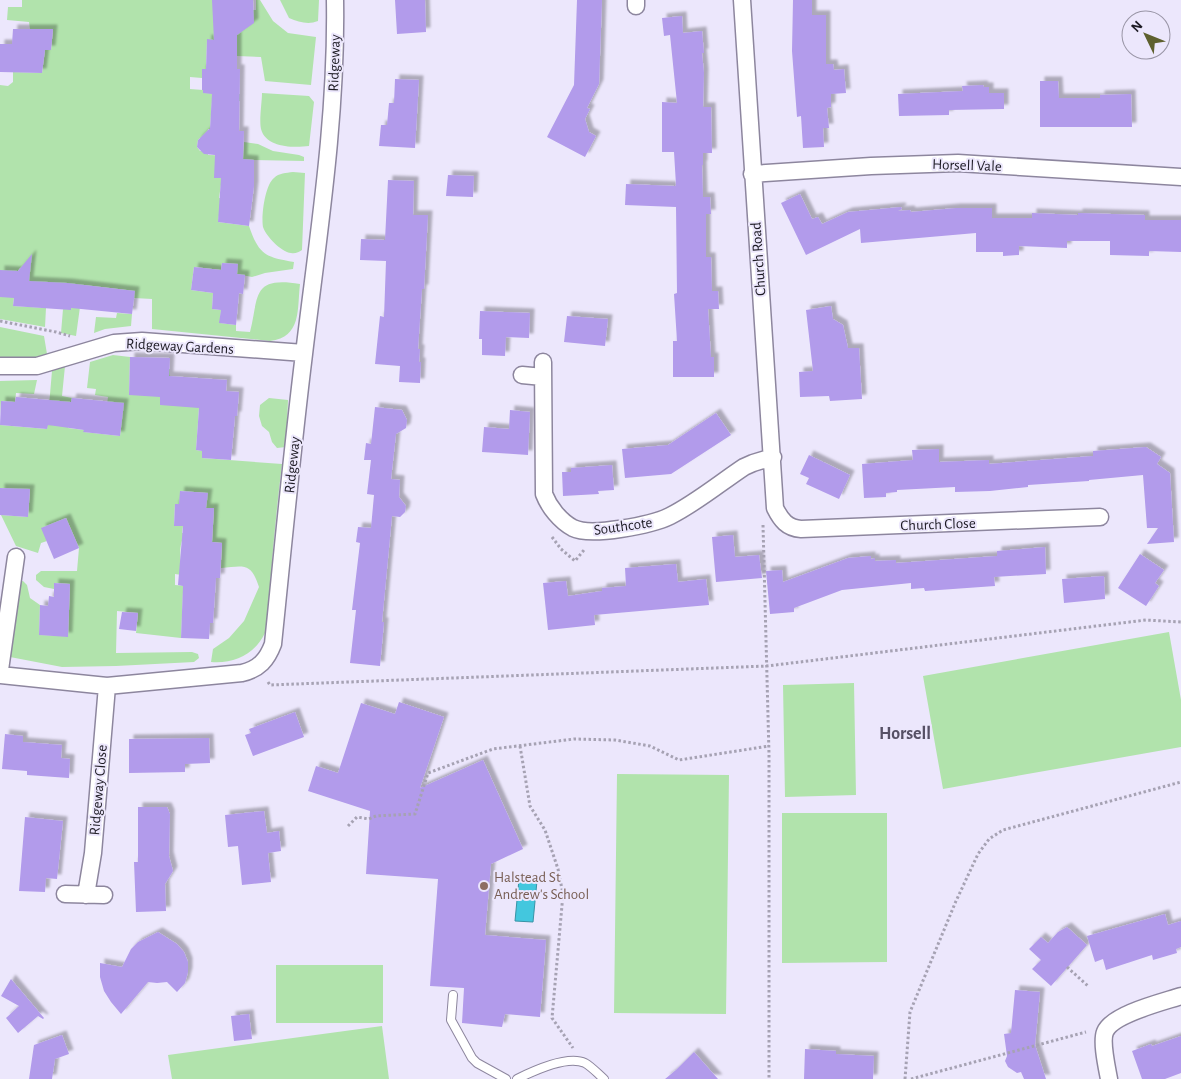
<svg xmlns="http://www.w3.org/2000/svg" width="1181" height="1079" viewBox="0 0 1181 1079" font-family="'Alegreya Sans',sans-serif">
  <defs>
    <filter id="shadow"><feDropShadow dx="4.5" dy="-4.5" stdDeviation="1" flood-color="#0004"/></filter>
  </defs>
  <rect width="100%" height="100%" fill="#ece7fc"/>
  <!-- green -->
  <path fill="#b1e3ac" d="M22 0H212L253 10H256V0H260L273 21 288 33 316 37 311 85 265 81 261 57 237 56V40H207L206 69H202V78L190 77V89L203 90V93L240 94V101L212 100 210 129H208L207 138H200L198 140 197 147 200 151H208V155L243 156 244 142 258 144 273 151 299 155 304 157V161L215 159 222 178 219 198 228 199 220 208 218 222 249 226C259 255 265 257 294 262L293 269 265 273 252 277 237 274V264L222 263 221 270 194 267 191 290 213 293 212 309 221 310 220 323 236 325V331L250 332C259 297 251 276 300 284 297 309 302 337 270 341L152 329V299L134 298V291L83 285 76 336 61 333 63 309H71L72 298 29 281 26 268H20L17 272 13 306 46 308 45 327 0 319V85L8 86 13 82V72L42 73 45 50H51L53 30 30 29 29 22 7 20 8 7H22Z
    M280 0H319L318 21C308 25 299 22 289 18Z
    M262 93 309 96 314 102 309 146C294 148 266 148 261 129 259 120 262 102 262 93Z
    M293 172 305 173 302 250C299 252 295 254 291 253 281 252 266 236 263 227 261 216 265 185 274 178 279 173 286 173 293 172Z
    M117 313 132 314 131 326 105 329 94 333 96 317 116 318Z
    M0 327 44 336 47 354 17 363 0 362Z
    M113 355 130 357 129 395 161 369H170V376L199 408 196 450 202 451V458L282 464C277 505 273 546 270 587 268 602 272 619 265 633 255 654 234 664 211 662L213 649 229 638 244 621 259 587C251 562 244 566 221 568L222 543 212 542 214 508H206L207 493 181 491 179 504H175L174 525 183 526 182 533H186C177 545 181 561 182 575L175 574V585L211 588 183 592 181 638 136 633 138 613 117 611 116 653 192 652 198 654 199 658 194 662 116 666 62 667 10 657 17 582 23 581 27 585 30 598 40 605 39 635 68 636 70 584 55 583 54 589 44 587 36 580V575L41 571H77L79 548 66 518 42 528 47 541 41 543 38 553 16 546 1 515 28 517 30 490 0 488V425L47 429 52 371 65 366 62 396 72 398 68 428 84 430V432L120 436 123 406 107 404 108 397 95 395 96 389 87 388 90 362Z
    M37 380 34 394 16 393 15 402 1 401 0 414V381Z
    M269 398 288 400 286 447 277 448 272 442 269 432 262 426 259 416 260 405Z
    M1169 632 1181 700V747L943 789 923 676Z
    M854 683 856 795 785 797 783 685Z
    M617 774 729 775 726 1014 614 1013Z
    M782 813H887V962L782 963Z
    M276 965H383V1023H276Z
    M382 1026 389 1079H172L168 1055Z"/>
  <!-- water -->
  <path fill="#43c7de" stroke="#3893a6" d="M519 879 537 881 533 922 515 921Z"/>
  <!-- building -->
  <path fill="#b29beb" filter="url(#shadow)" d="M212 0H253L254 23 237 35V69H240L239 131H244L243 159 254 160V186L249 226 218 222 221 178H214L215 155 204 154 197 147 198 140 209 129H210L212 94 203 93V90H202V69H206L207 39 214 40Z
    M395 0H425L426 32 397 34Z
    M577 0H602L599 84 587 108 590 109 585 119 589 132 596 136 585 157 547 137 574 85Z
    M793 0H812V15H826V64H833L834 70 844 69 846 93 831 94V107L827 108 829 128H823L824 147 803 148 801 116 797 117 792 51Z
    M682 16 683 33 702 31 704 53H702L704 73 703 107H711L712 153H703V165H702L703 197H710L711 214H706V257H711L712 291H718L719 309H708L711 357H714V377H673V341H677L674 294 677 293 676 207 625 205 626 184 675 186 676 185 674 152H662V102L677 103 670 35 664 36 662 18Z
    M13 29H53L51 50H45L42 73 0 72V44H12Z
    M395 79 419 80 415 148 379 146 381 125H387L389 103H394Z
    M1040 81H1058L1059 98H1100V95L1131 94 1132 127H1040Z
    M983 85 984 87H989V93H1004V109L949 110V115L899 116 898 94 963 91 962 86Z
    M448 175 474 176 473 197 446 196Z
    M388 180 414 181 413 215H428L424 289H422L418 349H420L419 362H421L420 383 399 382 400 366 375 364 380 316 384 317 386 261 360 260 361 239 385 240Z
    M800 194 812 219 818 217 822 224 848 212 901 207 902 209 898 211 910 210 911 212 956 208H992V218H1032V213L1078 215V213L1145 215V220H1181V252L1149 251V256L1110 255V241H1067V248L1019 246V255L1003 256V252H976V233L861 243 860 229 806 255 781 203Z
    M32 254 29 281 67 283 135 291 132 314 71 308V310L13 306 14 298 0 297V270L18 271Z
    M222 263 238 264 237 274 245 275 243 294 239 293 236 325 219 323 221 310 212 309 213 293 191 290 194 267 221 270Z
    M831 306 833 319 843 325 848 348H859L862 399 830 401 829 396 800 397 799 372 813 371 806 310Z
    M480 311 530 313 529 338 506 337 505 356 482 355V339H479Z
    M567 316 608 319 605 346 564 342Z
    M130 357 170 358 169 376 227 380 226 391 239 392 237 416H235L231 460 202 458V451L196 450 199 408 160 405V397L129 395Z
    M16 397 71 402 72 398 124 403 120 436 83 432 84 430 48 425 47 429 0 425 1 401 15 402Z
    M375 407 402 410 407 420 406 428 396 434 391 479 400 480 399 497 406 506 405 512 400 517 392 516 382 622H384L380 666 350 663 356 610H352L360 543 356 542 358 527 371 528 374 495 367 494 371 460H364L366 443 371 444Z
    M510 410 530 412 528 455 482 452 484 427 509 429Z
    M716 413 731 435 671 474 625 478 622 449 668 445Z
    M1146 447 1161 457 1157 464 1170 473 1174 542 1147 544 1158 528H1147L1143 475 1089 480V481L1028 485V487L990 491 955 492V487L897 490V492L886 493V497L864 498 862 464 913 460 912 450 939 449V462L989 460V464L1093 456V451Z
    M809 455 850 475 839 499 806 484 809 478 800 474Z
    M612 465 614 490 598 491 599 494 563 496 562 472H571V468Z
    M0 488 30 489 28 517 0 515Z
    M180 491 208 493 206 508H214L212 542 222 543 220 578H216L213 623H210L209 639 181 638 183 586 178 585 183 526H174L175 504H179Z
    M66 518 79 548 54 559 41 528Z
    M733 535 735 557 759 555 762 578 716 582 712 537Z
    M1045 547 1046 574 994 577 995 586 925 591 924 588 911 589V583L842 590 794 608V612L770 614 766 571 782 570 783 582 848 558 871 556V559L875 558V561L896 560V563L997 556V551Z
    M1140 554 1164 570 1155 583 1159 586 1146 606 1118 588Z
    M676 564 678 582 706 579 709 605 594 615 595 625 548 630 543 583 566 581 568 596 602 591V588L626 586 625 568Z
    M1104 576 1105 599 1064 603 1062 579Z
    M54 583 70 584 68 637 39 635 40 605 48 606 49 596 54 597Z
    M122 612 138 613 136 631 119 629Z
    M399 702 444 717 420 788 483 760 523 849 491 864 485 935 546 940 540 1017 505 1014 502 1027 462 1023 464 988 430 986 438 879 366 874 370 811 308 791 316 766 338 773 361 703 395 714Z
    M295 712 304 737 253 756 245 735 251 733 249 729Z
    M5 734 23 736V742L62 745 61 758 70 759 69 778 27 775V771L2 769Z
    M209 738 210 763 185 764V772L129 773V739Z
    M138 807H167L170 814 169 856 173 871 165 884 166 911 136 912 134 862H138Z
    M264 811 267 833 279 831 281 851 268 853 271 882 242 885 238 846 228 847 225 815Z
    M25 817 63 821 57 879 46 878 45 892 19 891Z
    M1165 914 1168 925 1181 921V947L1176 949 1177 953 1153 960 1152 955 1106 970 1103 959 1095 962 1087 936Z
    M1067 927 1087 945 1051 986 1032 969 1041 960 1029 949 1041 937 1048 943 1058 932Z
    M158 932 177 944 184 952 188 962V972L185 983 177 992 167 982 157 983 148 982 121 1014 111 1002 104 991 100 977V963L122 967 131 949 138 942Z
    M11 979 44 1018 43 1019 38 1016 18 1033 6 1018 19 1006 1 996Z
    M1015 990 1040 992 1035 1045 1046 1079H1024L1021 1072 1017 1073 1008 1067 1005 1061 1007 1056 1004 1034 1011 1033Z
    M249 1014 252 1039 234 1041 231 1016Z
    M62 1035 69 1054 55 1059 52 1079H29L34 1045Z
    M1181 1036V1073L1165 1079H1142L1132 1051 1151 1044 1152 1046Z
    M805 1049 836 1051V1054L874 1056 873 1079H804Z
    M694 1052 718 1079H665L676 1070Z"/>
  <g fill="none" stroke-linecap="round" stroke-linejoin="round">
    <!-- service casing -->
    <g stroke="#8d869e" stroke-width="10">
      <path id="service" d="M453 995 451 1020 472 1058 477 1063 506 1079
        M517 1079C533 1071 568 1055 585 1063 592 1067 598 1074 604 1079"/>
    </g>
    <!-- minor casing -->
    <g stroke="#8d869e" stroke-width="19">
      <path id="minor" d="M742 0 775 508C781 520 787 528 801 529L1100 517
        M636 6V0
        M752 174 871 166 958 163 1181 177
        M543 362 544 494C549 507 560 521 573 528 591 537 652 525 670 516 696 503 720 483 744 467L753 463 773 457
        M0 366H37L114 343 142 341 304 353
        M522 375 543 377
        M0 670 16 557
        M0 675 107 686 242 673C259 669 267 660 273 644 283 547 292 451 304 354 318 236 337 119 335 0
        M65 894 104 895
        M86 895 93 853 107 686
        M1109 1079C1107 1068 1101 1042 1105 1032 1112 1014 1163 1002 1181 996"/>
    </g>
    <!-- path -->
    <path stroke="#a6a2b3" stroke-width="3" stroke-dasharray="2.5 2.5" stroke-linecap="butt" d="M0 321 56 332 70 336
      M763 525 769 754V1079
      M552 537 561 549 575 561 584 550
      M268 682 270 685 767 666 1146 620 1181 622
      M520 746 530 806 545 830 558 869 563 894 552 1018 573 1048
      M348 826 357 817 369 819 376 816 415 814 428 773 493 749 574 739 615 740 650 746 679 760 769 746
      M1067 967 1088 986
      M905 1079 910 1012 956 901 978 854 989 839 1003 830 1181 782
      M911 1079 1086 1032"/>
    <!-- service -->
    <use href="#service" stroke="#fff" stroke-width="8"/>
    <!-- minor -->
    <use href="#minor" stroke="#fff" stroke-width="16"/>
  </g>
  <!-- markers -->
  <circle fill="#8d6e63" stroke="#ece7fc" stroke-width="2" cx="484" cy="886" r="5"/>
  <g text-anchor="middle" stroke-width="4" stroke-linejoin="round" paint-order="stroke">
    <!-- street labels -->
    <g font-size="15" fill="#1d1b24" stroke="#ece7fc">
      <text transform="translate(334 63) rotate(-88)" y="5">Ridgeway</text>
      <text transform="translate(967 165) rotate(2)" y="5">Horsell Vale</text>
      <text transform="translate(758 259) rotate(-94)" y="5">Church Road</text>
      <text transform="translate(180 346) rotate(3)" y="5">Ridgeway Gardens</text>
      <text transform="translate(292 465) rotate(-84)" y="5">Ridgeway</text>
      <text transform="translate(938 524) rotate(-2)" y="5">Church Close</text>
      <text transform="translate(623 526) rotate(-8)" y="5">Southcote</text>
      <text transform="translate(98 790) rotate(-85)" y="5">Ridgeway Close</text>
    </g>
    <!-- education labels -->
    <g font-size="15" fill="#785e54" stroke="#ece7fc" text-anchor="start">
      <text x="494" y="882">Halstead St<tspan x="494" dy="17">Andrew's School</tspan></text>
    </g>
    <!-- quarter labels -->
    <g font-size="18" font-weight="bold" fill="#565065" stroke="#ece7fc">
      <text x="905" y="739">Horsell</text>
    </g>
  </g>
  <!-- north arrow -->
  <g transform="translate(1146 35) rotate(313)"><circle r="24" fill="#ece7fc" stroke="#9995a6"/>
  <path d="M0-4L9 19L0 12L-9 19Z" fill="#5e602e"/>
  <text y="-8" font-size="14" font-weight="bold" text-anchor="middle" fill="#1d1b24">N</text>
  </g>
</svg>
